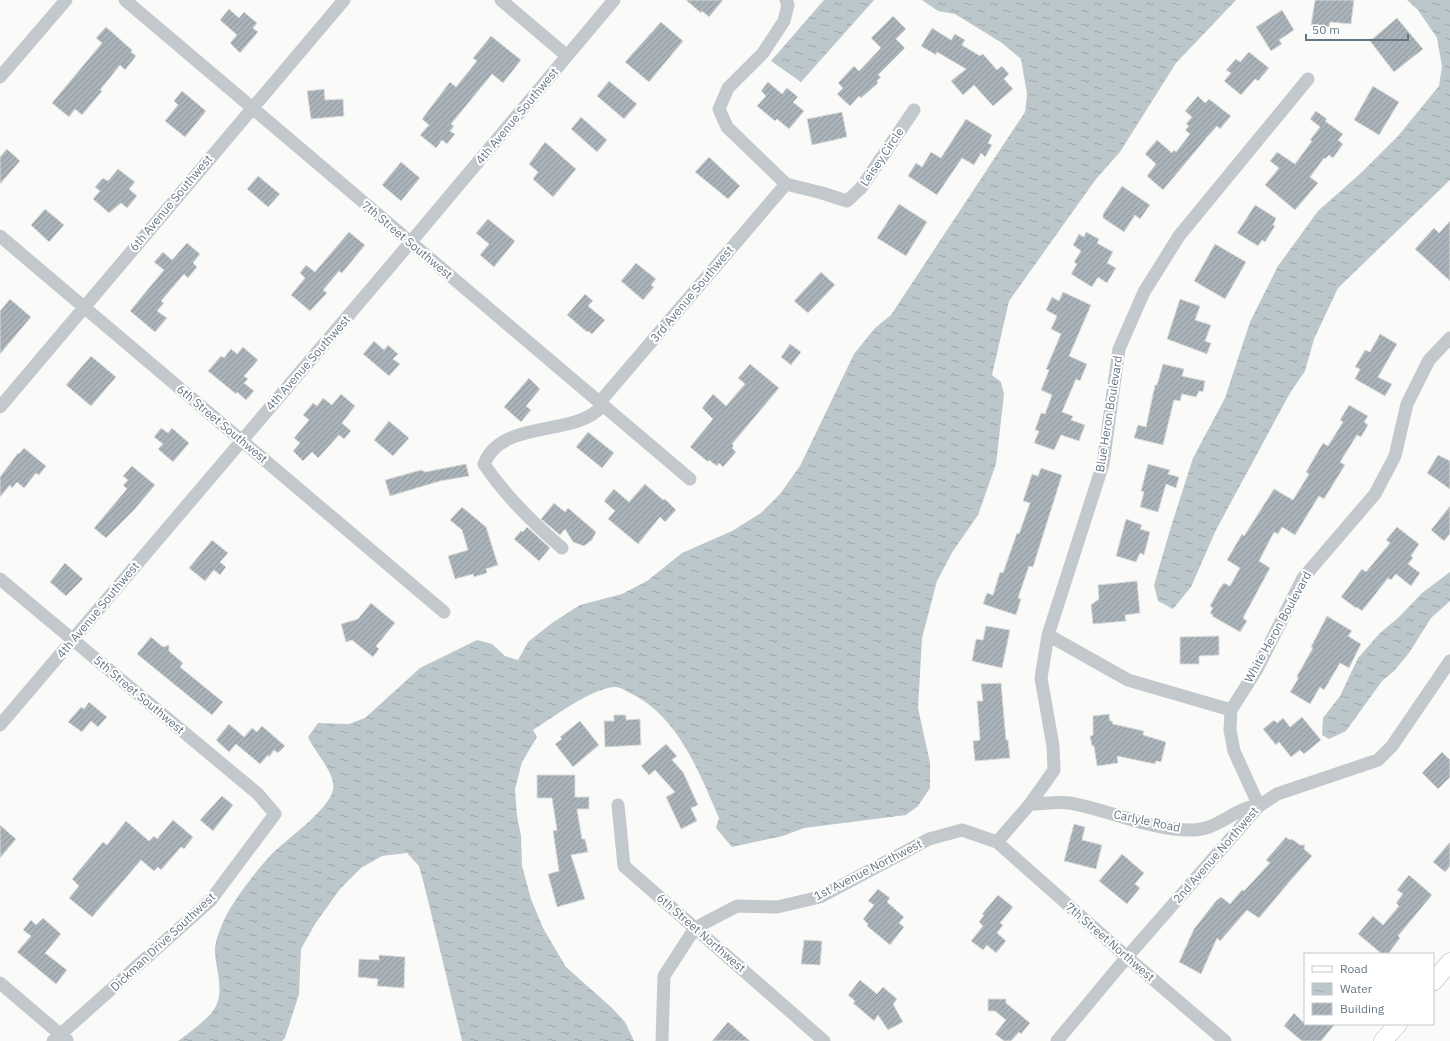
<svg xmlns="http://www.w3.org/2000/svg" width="1450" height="1041" viewBox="0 0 1450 1041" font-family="'IBM Plex Sans',sans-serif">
  <defs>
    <pattern id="water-ripples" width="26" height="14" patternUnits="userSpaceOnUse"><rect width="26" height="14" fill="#bbc7cb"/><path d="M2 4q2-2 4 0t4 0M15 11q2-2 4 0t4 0" fill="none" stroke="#9ca6aa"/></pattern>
    <pattern id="building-hatch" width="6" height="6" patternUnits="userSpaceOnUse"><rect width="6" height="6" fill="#aab3b9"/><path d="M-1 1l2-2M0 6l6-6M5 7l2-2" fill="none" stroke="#8e969c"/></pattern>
  </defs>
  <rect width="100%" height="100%" fill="#fafaf8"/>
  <!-- water -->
  <path fill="url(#water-ripples)" d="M824 0H874L801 82 771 61Z
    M922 0H1236L1176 63 1120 152 1096 179 1009 301 992 375 1001 382 1004 394 996 464 978 515 953 551 937 581 922 638 918 708 930 763V788L918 806 906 815 804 828 783 836 732 847 716 828 719 818C699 772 678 716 630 693 626 691 620 687 616 687 593 687 552 718 533 730L537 737 522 762 515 789 517 816 521 836 522 866 531 899 543 928 566 967 612 1008 625 1022 634 1041H462L425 888 419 866 407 853 382 856 361 868 340 889 315 924 301 949 299 994 285 1038 282 1041H178C189 1033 210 1018 216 1006 224 989 216 970 215 952 214 940 226 914 233 904 243 888 257 870 270 856 285 840 328 811 333 790 336 773 315 753 308 737L318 723 349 724 365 718 420 668 477 640 492 644 505 656 518 660 528 642 552 623 580 605 622 594 647 581 682 553 732 531 761 513 780 494 800 466 854 354 875 328 891 315 1025 112 1027 94 1021 59 1002 43 955 14 938 11Z
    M1407 0H1450V180L1338 288 1314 339 1305 371 1290 393 1216 530 1191 587 1173 609 1158 601 1154 585 1170 530 1193 458 1225 398 1250 322 1278 266 1318 211 1362 172 1398 136 1439 86 1442 66 1437 38 1418 10Z
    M1450 572V601L1431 618 1409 653 1394 671 1382 681 1346 731 1329 739 1322 735 1323 718 1340 696 1358 658 1380 633 1399 617 1422 593Z"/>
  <!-- building -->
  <path fill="url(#building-hatch)" stroke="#dcdcda" d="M686 0H723L709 17 702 11 701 13Z
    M1315 0H1354L1351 24 1330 22 1329 27 1311 25Z
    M229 9 239 18 244 12 257 23 253 28 258 32 240 53 230 43 237 35 220 20Z
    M1282 10 1294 30 1279 40 1282 44 1271 51 1256 27Z
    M893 16 906 29 896 39 905 48 878 75 881 77 877 81 878 83 861 98 859 96 850 106 837 94 843 88 838 83 854 66 859 71 881 48 871 38Z
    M1397 18 1423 49 1394 72 1370 41Z
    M661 22 683 41 649 82 625 62Z
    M106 27 132 50 131 52 136 56 125 70 120 65 100 90 102 91 82 115 75 109 69 117 52 103 102 43 96 38Z
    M932 28 951 40 955 34 965 40 962 45 980 56 983 54 997 70 1002 66 1009 74 1004 79 1013 89 993 106 974 85 963 95 951 81 966 69 937 52 936 55 921 46Z
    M491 36 521 60 503 83 492 74 451 124 454 126 450 131 455 134 447 144 442 140 436 148 420 135 429 125 422 119 450 82 456 87 477 61 473 58Z
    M1249 52 1269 68 1258 81 1255 79 1241 95 1224 81 1231 73 1226 70 1236 59 1240 62Z
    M609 81 637 104 624 119 597 96Z
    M768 82 782 94 787 88 798 97 793 102 804 111 789 129 777 119 775 121 757 106 766 96 761 91Z
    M1373 86 1399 102 1379 135 1354 120Z
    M324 89 325 100 343 99 344 116 311 119 307 91Z
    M182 91 206 111 185 137 165 121 178 105 174 101Z
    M1198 96 1205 103 1209 99 1231 116 1220 129 1217 126 1208 136 1163 190 1147 176 1156 164 1145 154 1157 140 1172 153 1174 150 1176 152 1190 134 1185 130 1189 126 1186 124 1192 117 1185 111Z
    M1316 111 1327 119 1325 121 1343 134 1338 140 1343 144 1333 158 1329 155 1325 159 1324 158 1310 177 1318 183 1295 210 1265 185 1279 168 1270 161 1277 152 1295 164 1312 141 1310 140 1320 127 1310 119Z
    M842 112 847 137 812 145 807 119Z
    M581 117 607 140 597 152 571 129Z
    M966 119 992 135 988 143 992 145 985 157 981 153 974 165 962 158 937 195 908 176 916 163 922 167 931 152 941 158Z
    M545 142 576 169 553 197 533 179 538 172 529 164Z
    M7 149 20 161 0 184V157Z
    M709 157 740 186 728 199 695 172Z
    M401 162 420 178 401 201 382 185Z
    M118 169 135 182 129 189 137 196 127 208 121 203 109 213 93 199 100 191 95 187 103 178 108 181Z
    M258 176 280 194 268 207 247 189Z
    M1122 186 1150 205 1140 219 1135 215 1124 232 1103 218V214Z
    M899 204 927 222 906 256 877 238Z
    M1255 205 1276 218 1273 225 1275 226 1265 242 1262 240 1258 246 1237 233Z
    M45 209 64 225 49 242 31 225Z
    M488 219 515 241 494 267 480 255 489 244 476 233Z
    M1450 221V281L1415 249 1434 228 1439 233Z
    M349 232 365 245 342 273 339 271 323 290 327 293 310 311 291 295 305 278 300 273 306 265 315 272Z
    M1086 232 1099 239 1097 243 1113 252 1107 263 1116 268 1107 283 1098 277 1092 287 1071 274 1077 264 1074 262 1081 251 1073 245 1079 234 1084 237Z
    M187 243 200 254 193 263 197 267 188 278 184 274 161 301 164 303 157 311 167 318 155 332 130 311 164 270 154 262 163 252 172 260Z
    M1215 244 1246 262 1225 299 1194 281Z
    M636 263 656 279 651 285 654 287 643 300 621 281Z
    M821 272 835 285 808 313 794 301Z
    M1063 292 1091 305 1069 356 1087 364 1080 381 1076 379 1062 412 1073 416 1071 420 1085 425 1079 441 1061 435 1054 450 1034 443 1039 431 1035 430 1041 413 1045 414 1052 395 1041 390 1049 370 1046 369 1061 334 1051 329 1057 316 1046 310 1052 297 1059 301Z
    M585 294 593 301 588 306 605 320 592 334 588 331 587 332 567 315Z
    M10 299 31 317 0 354V311Z
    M1180 299 1200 306 1195 320 1211 325 1205 341 1211 343 1207 354 1167 339Z
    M1380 334 1397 344 1378 377 1392 384 1385 396 1355 379 1360 369 1355 367 1365 350 1370 352Z
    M374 341 384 350 388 345 398 354 393 359 400 364 389 376 363 354Z
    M790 344 801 352 791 365 781 357Z
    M243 347 258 360 244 376 248 379 244 383 254 391 246 400 237 392 236 394 208 371 221 356 224 358 231 349 237 354Z
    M91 356 116 377 91 406 66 385Z
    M750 364 779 388 732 444 734 446 732 448 736 452 723 467 719 463 717 466 709 460 708 462 690 447 713 419 702 408 713 394 726 406 745 384 738 378Z
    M1163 364 1184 369 1182 376 1205 381 1203 392 1199 391 1196 397 1182 394 1180 401 1174 400 1163 445 1134 438 1138 425 1146 427 1155 385H1157Z
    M529 378 540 389 526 406 531 410 521 422 504 407Z
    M341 394 355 406 342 423 351 431 344 439 339 435 318 458 312 452 303 461 293 451 300 443 294 438 309 420 303 415 313 403 317 406 323 398 332 405Z
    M1349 405 1368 416 1364 422 1368 425 1361 437 1357 435 1340 462 1345 465 1324 499 1319 496 1295 535 1282 527 1278 534 1274 532 1259 561 1270 568 1243 618 1247 621 1240 632 1212 616 1213 615 1210 613 1213 608 1210 606 1220 588 1224 583 1230 586 1240 568 1227 560 1242 534 1244 536 1274 489 1293 500 1309 474 1306 472 1323 443 1328 446 1343 422 1340 420Z
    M389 421 409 438 393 456 374 440Z
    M161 428 168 433 172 428 189 443 173 462 158 449 163 444 154 437Z
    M588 432 614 453 602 468 576 447Z
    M24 448 46 466 39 475 36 473 24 488 17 482 12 488 10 485 0 497V477L18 453 19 454Z
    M1438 455 1450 461V489L1427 473Z
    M466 464 469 476 440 481 390 496 385 480 421 470 425 472Z
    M1148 464 1170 470 1168 474 1179 477 1176 488 1166 484 1158 512 1140 507 1144 492 1141 491Z
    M132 466 155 485 134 510 106 538 94 528 127 489 123 485 128 480 123 476Z
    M1041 468 1062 475 1033 567 1029 566 1018 598 1021 599 1016 615 983 604 987 593 993 595 1000 572 1003 573 1017 533 1019 534 1030 503 1023 501 1032 474 1038 476Z
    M645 484 663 500 665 499 676 510 665 522 660 517 638 544 608 519 615 511 604 501 614 489 629 502Z
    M554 503 565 512 568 508 596 532 592 540 584 546 573 542 565 529 560 535 541 519Z
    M1450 506V534L1444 541 1431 530Z
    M462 507 486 527 498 565 486 569 487 573 474 577 473 574 455 579 448 556 468 550 462 530 450 520Z
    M1126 519 1142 525 1140 529 1150 532 1144 555 1140 553 1136 562 1116 556Z
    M527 527 550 548 539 561 514 539 521 531 523 532Z
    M1397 527 1419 544 1411 556 1413 558 1408 564 1420 573 1411 586 1396 574 1391 580 1388 578 1362 611 1357 607 1356 608 1341 597 1362 569 1366 572 1390 543 1386 540Z
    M212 540 228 553 220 562 226 567 220 575 214 570 205 581 189 568Z
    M65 563 83 579 66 596 50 582Z
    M1137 581 1140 613 1125 615 1126 621 1093 624 1091 605 1099 599 1098 585Z
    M371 603 395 623 376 646 379 649 373 657 352 640 346 642 341 624 358 619Z
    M1327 616 1352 631 1348 636 1361 644 1349 668 1340 663 1324 690 1320 687 1310 704 1290 692 1298 679 1297 676 1313 648 1311 647Z
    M986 626 1010 630 1002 668 972 661 976 639 983 640Z
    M1219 636V655L1199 656V664H1180V637Z
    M151 637 163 647 169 645V651L183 663 180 667 223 702 212 715 137 654Z
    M1001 683 1006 740H1008L1010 758 975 761 973 741 980 740 977 701H983L981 684Z
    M89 702 107 717 98 727 91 721 82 732 68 722 81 707 84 709Z
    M1109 714 1110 721H1112L1113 724 1144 731 1143 735 1166 742 1161 762 1156 761 1155 764 1117 756 1118 763 1097 766 1094 746H1092L1090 736 1093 735V716Z
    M614 715H626V720L640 719 641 745 605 747 604 721H614Z
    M1302 717 1321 740 1304 754 1300 750 1291 757 1279 742 1276 745 1263 729 1274 720 1277 723 1283 718 1290 727Z
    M580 721 599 745 573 767 555 744 562 739 560 737Z
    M229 724 244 737 252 728 257 732 262 726 285 746 278 753 274 750 269 757 268 755 260 764 236 744 229 752 216 740Z
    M666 744 677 756 672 760 683 772 698 805 691 808 697 821 681 829 666 797 675 792 655 770 649 775 641 766Z
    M1442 752 1450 760V777L1438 789 1422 773Z
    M537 775H575V797H589V809H577L582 839H585L588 852 571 855 585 899 557 907 548 874 559 871 553 831 557 830 552 798H537Z
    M222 796 233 805 213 831 200 820Z
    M173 820 193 837 184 849 181 847 161 870 158 867 154 871 141 860 92 917 69 898 79 886 72 879 103 842 107 845 126 821 149 841 154 836 157 839Z
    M1074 824 1085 827 1082 840 1102 845 1096 869 1064 861Z
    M0 825 16 839 0 858Z
    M1286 837 1290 840 1292 839 1300 845H1305L1304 849 1312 856 1290 881 1259 918 1247 910 1220 941 1217 938 1201 974 1179 962 1194 929 1216 901 1221 897 1230 904 1242 890 1244 891 1270 863 1266 860Z
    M1450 842V866L1445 872 1433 862Z
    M1122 854 1144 873 1135 884 1140 888 1127 904 1099 881Z
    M1409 875 1432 895 1398 936 1400 938 1388 954H1382L1358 934 1373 916 1383 925 1399 906 1396 903 1403 894 1397 890Z
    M878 889 890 898 887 902 904 917 899 923 904 927 890 945 867 926 868 924 863 919 874 905 868 901Z
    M998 895 1013 907 1000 923 1003 925 997 933 1006 941 996 953 987 945 983 950 971 941 983 926 979 922 984 915 982 914Z
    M43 918 61 934 45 953 67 970 56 984 17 952 31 936 23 930 31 920 36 925Z
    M804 940 822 941 820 965 801 964Z
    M379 955 405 957 404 988 377 986 378 979 358 977 359 959 379 960Z
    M860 980 877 994 883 987 897 999 893 1004 903 1022 888 1030 878 1015 874 1021 853 1003 855 1001 848 995Z
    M988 999H1006V1003L1030 1023 1021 1034 1019 1032 1011 1041H1004L995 1034 1006 1020 995 1011H988Z
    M1294 1013 1305 1024H1335L1321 1041H1302L1284 1026Z
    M728 1022 750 1041H712Z"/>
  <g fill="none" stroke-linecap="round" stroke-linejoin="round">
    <!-- secondary casing -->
    <g stroke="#b3babf" stroke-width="19">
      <path id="secondary" d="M1433 982 1450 962
        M1383 1041 1398 1024"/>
    </g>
    <!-- street -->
    <path stroke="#c3c8cc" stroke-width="13" d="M125 0 690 479
      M501 0 567 56
      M0 77 66 0
      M786 184 727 127 719 109 728 88 763 53 784 21 788 5 786 0
      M786 184 822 193 847 201 861 188 914 110
      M0 236 444 612
      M599 403 786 184
      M0 407 344 0
      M562 548C533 523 505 496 484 464 502 418 575 438 602 406
      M0 579 258 794 275 814 210 901 53 1041
      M1048 635 1128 680 1231 710
      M0 725 410 243 614 0
      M1030 804C1043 804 1058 801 1070 803 1109 810 1156 832 1195 830 1219 829 1237 806 1259 806L1234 751 1230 730 1231 710 1257 669 1303 578 1375 494 1395 456 1407 404 1429 360 1450 338
      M618 805 624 866 824 1041
      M997 842 1030 804 1054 770 1053 746 1041 678 1048 635 1103 464 1119 349 1144 292 1179 236 1308 79
      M0 983 67 1040
      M662 1041 664 976 695 928 737 906 777 907 820 897 929 839 962 830 997 842 1127 957 1225 1041
      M1057 1041 1127 957 1259 806 1277 794 1378 760 1392 746 1450 661"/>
    <!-- secondary -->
    <use href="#secondary" stroke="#fff" stroke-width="18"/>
  </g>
  <g text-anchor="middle" stroke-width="4" stroke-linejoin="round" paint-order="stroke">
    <!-- street labels -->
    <g font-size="12" fill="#657683" stroke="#fff">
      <text transform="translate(517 116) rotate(-50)" y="4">4th Avenue Southwest</text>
      <text transform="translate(882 157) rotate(-56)" y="4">Leisey Circle</text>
      <text transform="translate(171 203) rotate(-50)" y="4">6th Avenue Southwest</text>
      <text transform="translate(407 240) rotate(40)" y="4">7th Street Southwest</text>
      <text transform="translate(692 294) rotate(-50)" y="4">3rd Avenue Southwest</text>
      <text transform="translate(308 363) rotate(-49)" y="4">4th Avenue Southwest</text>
      <text transform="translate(1109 414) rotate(-81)" y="4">Blue Heron Boulevard</text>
      <text transform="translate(222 424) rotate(40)" y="4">6th Street Southwest</text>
      <text transform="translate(98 610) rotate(-50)" y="4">4th Avenue Southwest</text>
      <text transform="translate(1278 627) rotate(-61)" y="4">White Heron Boulevard</text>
      <text transform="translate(139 695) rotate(40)" y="4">5th Street Southwest</text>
      <text transform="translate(1147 821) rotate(12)" y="4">Carlyle Road</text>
      <text transform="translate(1216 855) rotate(-49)" y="4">2nd Avenue Northwest</text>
      <text transform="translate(868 870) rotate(-27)" y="4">1st Avenue Northwest</text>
      <text transform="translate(701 933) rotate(41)" y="4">6th Street Northwest</text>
      <text transform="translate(163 942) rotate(-43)" y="4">Dickman Drive Southwest</text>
      <text transform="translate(1110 942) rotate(41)" y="4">7th Street Northwest</text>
    </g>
  </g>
  <!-- legend -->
  <rect x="1304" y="953" width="130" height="72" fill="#ffffff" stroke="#c1c8cd"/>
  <rect x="1312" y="966" width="20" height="6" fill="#ffffff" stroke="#c1c8cd"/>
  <text x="1340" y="973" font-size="12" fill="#657683">Road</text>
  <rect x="1312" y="983" width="20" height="12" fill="url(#water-ripples)" stroke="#c1c8cd"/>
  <text x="1340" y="993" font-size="12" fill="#657683">Water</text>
  <rect x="1312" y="1003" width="20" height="12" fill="url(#building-hatch)" stroke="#c1c8cd"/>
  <text x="1340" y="1013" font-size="12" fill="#657683">Building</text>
  <!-- scale -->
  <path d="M1306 34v6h102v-6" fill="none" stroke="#657683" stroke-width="2"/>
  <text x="1312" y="34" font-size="12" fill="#657683" stroke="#ffffff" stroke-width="3" paint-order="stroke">50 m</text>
</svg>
